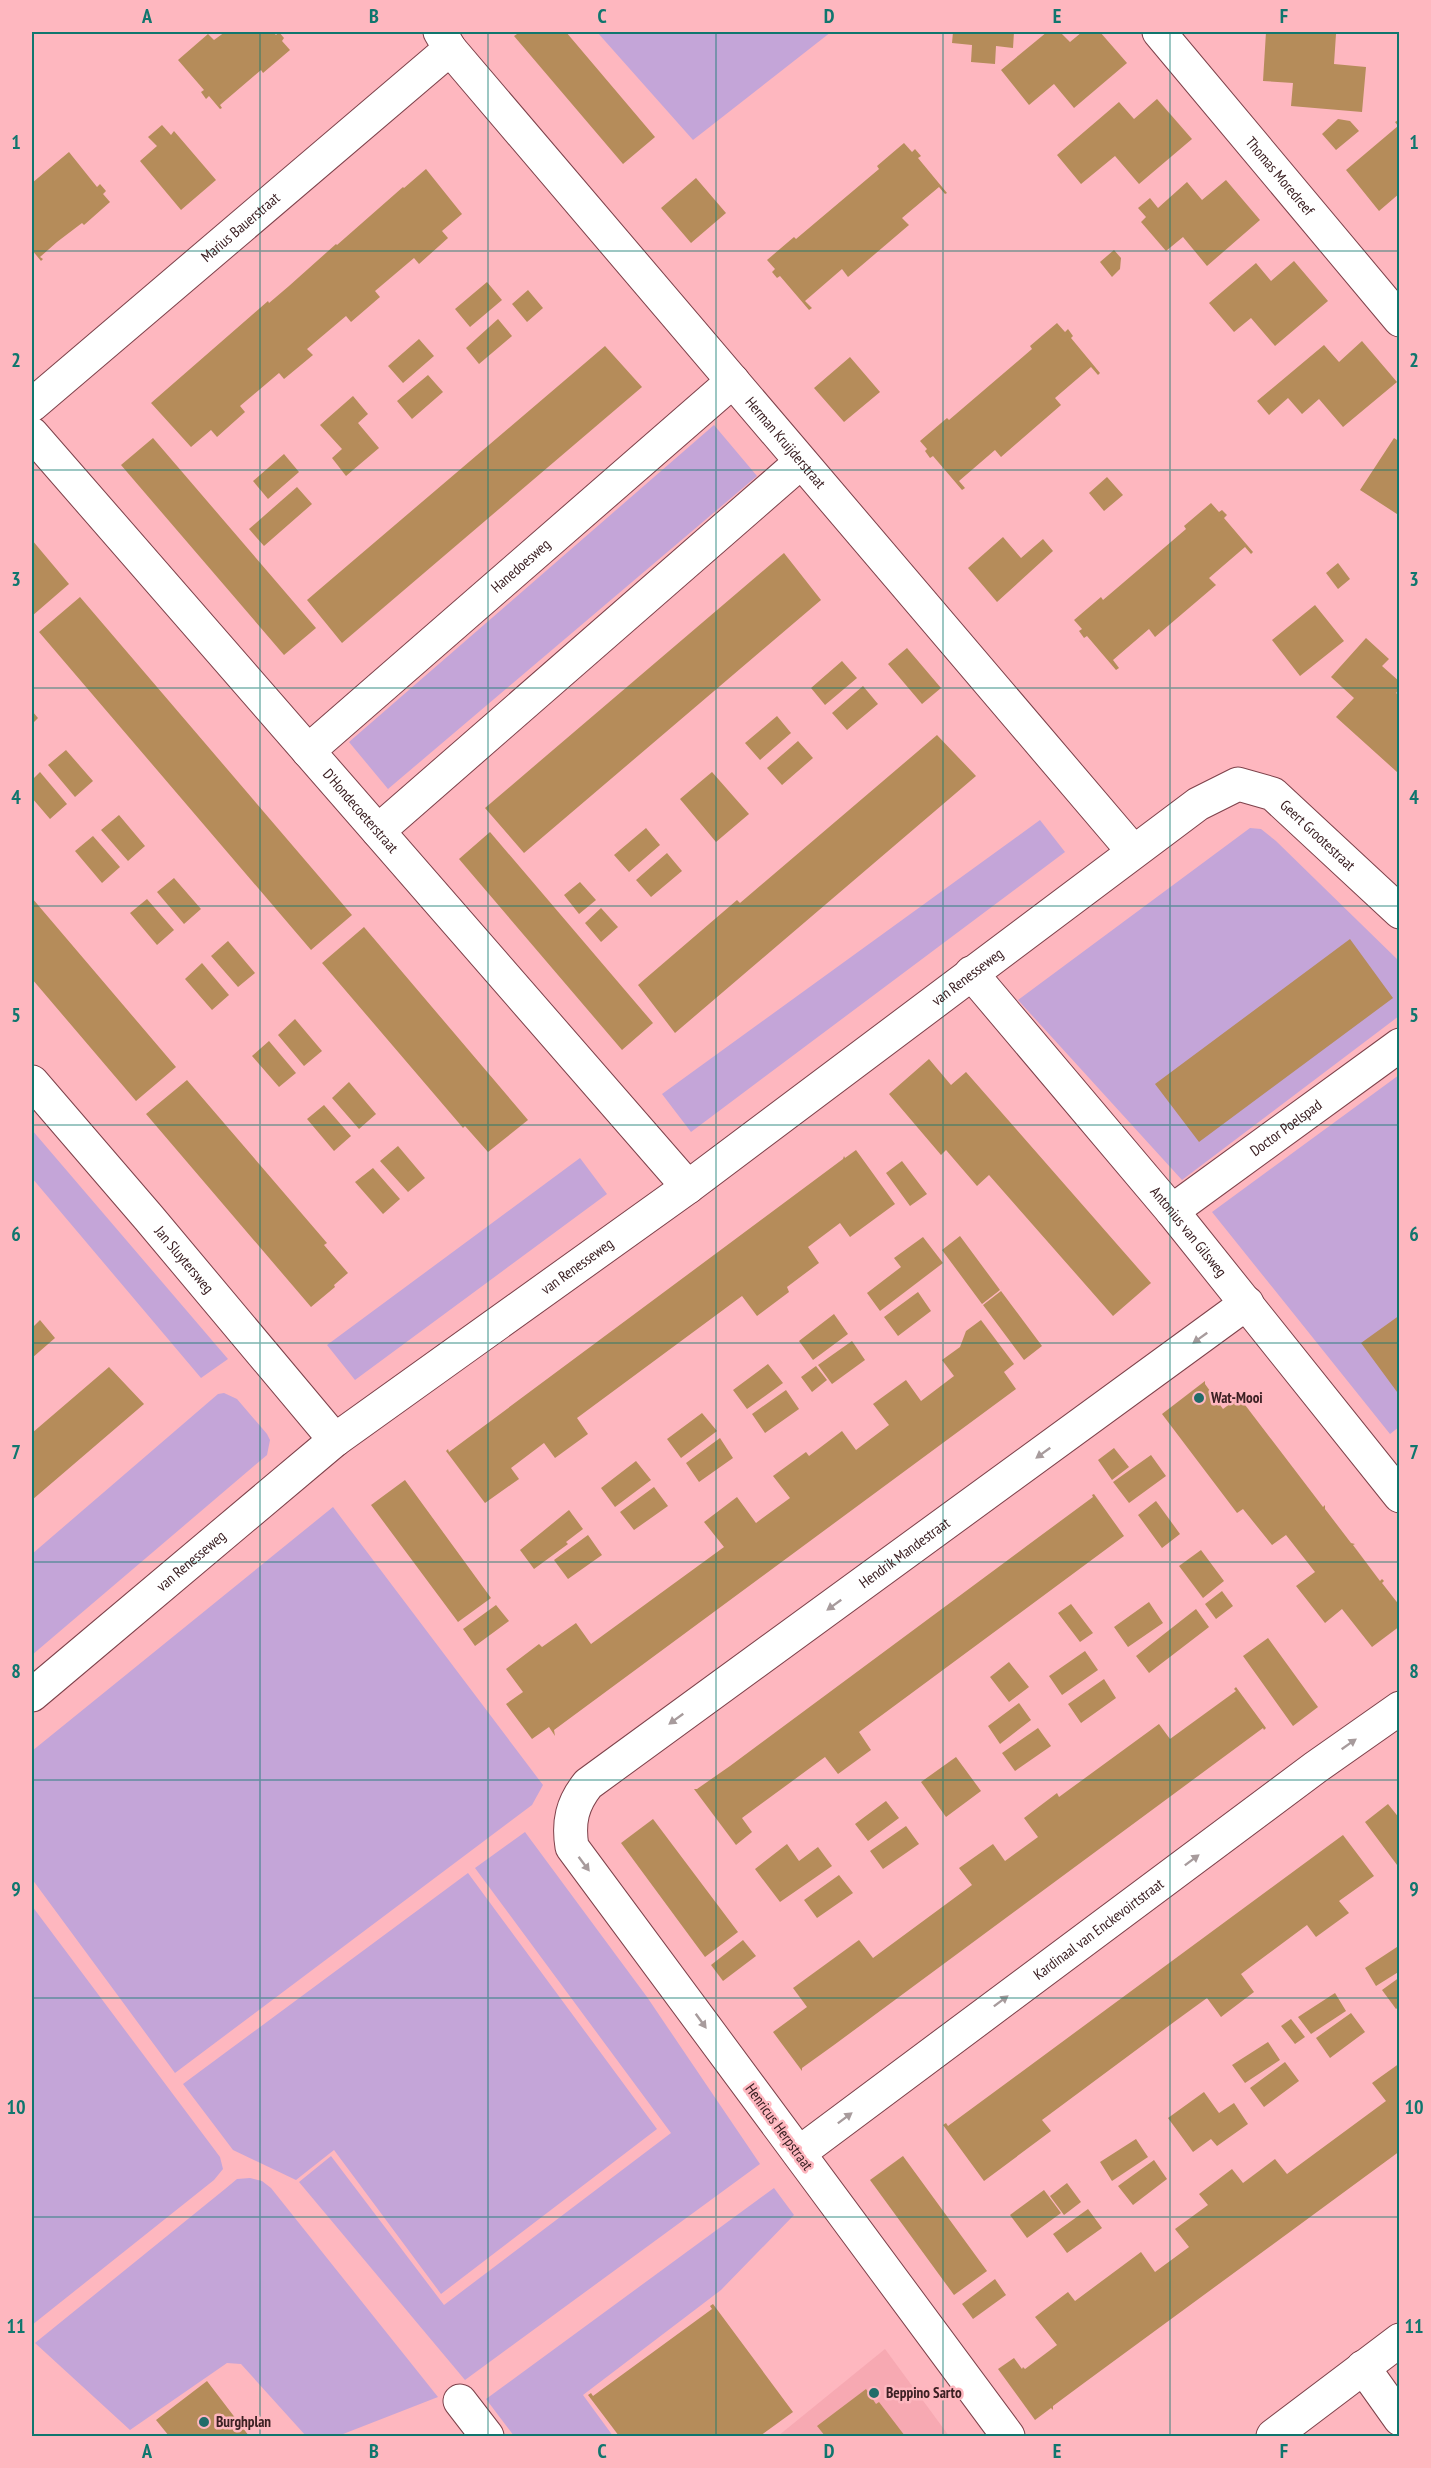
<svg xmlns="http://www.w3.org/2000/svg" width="1431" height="2468" viewBox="0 0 1431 2468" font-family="'PT Sans Narrow',sans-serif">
  <rect width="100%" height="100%" fill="#feb7bf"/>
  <!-- built -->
  <path fill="#f7a9b2" d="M885 2349 949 2436H778Z"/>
  <!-- green -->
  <path fill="#c4a5d8" d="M597 32H831L693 140Z
    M714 425 757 476 388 789 349 742Z
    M1040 820 1065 852 691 1132 662 1094Z
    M1250 828 1261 829 1276 841 1399 961V1016L1182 1180 1018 1000Z
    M1399 1075V1427L1390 1434 1212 1212Z
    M32 1130 228 1359 201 1378 32 1178Z
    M580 1158 607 1194 355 1380 327 1345Z
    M224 1393 237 1399 267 1434 270 1440 267 1455 32 1655V1554L218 1394Z
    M333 1507 543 1785 532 1805 175 2073 32 1879V1751Z
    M525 1832 647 1997 760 2164 465 2380 299 2182 331 2156 444 2305 671 2133 475 1868Z
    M468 1873 657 2129 441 2294 334 2150 296 2180 233 2150 183 2084Z
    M32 1906 220 2157 223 2169 214 2180 32 2325Z
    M250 2178 262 2181 271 2188 438 2397 338 2436H306L241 2364 227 2363 130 2430 35 2343 225 2189 237 2179Z
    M774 2188 794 2215 721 2290 583 2395 613 2436H514L486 2399Z"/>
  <!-- building -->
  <path fill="#b58c5a" d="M225 32H273L276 35 279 32 284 38 282 41 290 50 263 73 261 70 220 105 222 108 220 109 209 96 206 99 201 92 204 90 178 60 208 34 214 40Z
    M520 32H566L655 137 623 164 514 36Z
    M953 32H1014L1013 48 996 46 995 64 971 62 972 45 952 43Z
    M1047 32H1060L1070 42 1082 32H1100L1127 63 1074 108 1054 84 1029 105 1001 70Z
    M1266 32H1329L1336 34 1334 64 1366 67 1362 112 1291 106 1293 83 1263 81Z
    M1157 99 1192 139 1139 184 1115 156 1081 184 1057 155 1119 102 1134 119Z
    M1338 119 1350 121 1359 131 1336 150 1322 134Z
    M1400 119V193L1379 211 1346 170 1398 126 1395 122Z
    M162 125 171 135 174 131 216 180 181 210 140 161 157 146 148 137Z
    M904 143 912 152 915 149 921 156 918 158 947 193 945 194 939 187 902 218 909 225 848 277 842 269 805 301 812 308 809 310 780 276 777 278 772 272 775 269 767 260 794 237 796 239 879 169 877 166Z
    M69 152 97 187 100 184 106 191 103 194 110 202 84 225 82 223 57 242 40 257 43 259 41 261 32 250V183Z
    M426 169 462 214 442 231 448 238 419 264 414 258 375 291 380 297 351 322 346 316 307 349 313 355 284 379 279 373 240 406 245 412 217 437 211 430 191 447 151 403 268 301 269 303 289 286 336 244 337 245 403 187 404 188Z
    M696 178 726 213 691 243 661 208Z
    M1226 180 1260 220 1207 266 1183 237 1166 251 1141 222 1146 217 1138 208 1150 198 1158 208 1187 182 1202 200Z
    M1114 250 1121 258 1120 269 1112 277 1100 262Z
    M1294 261 1328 301 1275 346 1251 318 1234 332 1209 303 1256 263 1271 281Z
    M487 282 502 300 470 327 455 309Z
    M528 290 543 308 527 322 512 304Z
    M498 319 512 336 479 364 466 348Z
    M1057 323 1065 332 1068 329 1073 336 1071 338 1100 373 1098 375 1091 367 1055 398 1061 405 1001 457 995 450 959 481 965 488 962 490 933 456 930 458 925 451 927 449 920 441 947 418 949 420 1032 349 1030 346Z
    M419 339 434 356 403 383 388 366Z
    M1362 341 1397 382 1343 427 1319 399 1302 414 1288 398 1269 415 1257 401 1324 345 1339 362Z
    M605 346 642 387 342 643 307 600Z
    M850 357 880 392 844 422 814 388Z
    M428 375 443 392 412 419 397 401Z
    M353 396 368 414 358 423 379 448 346 476 332 458 342 449 320 425Z
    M153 438 316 628 284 655 121 465Z
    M1394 438 1400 442V516L1360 490Z
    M284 454 299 472 268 499 253 481Z
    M1107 477 1123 495 1104 511 1089 493Z
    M297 487 312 504 264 546 249 529Z
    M1211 503 1219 512 1222 510 1227 515 1224 518 1253 552 1251 554 1245 547 1209 578 1216 585 1155 637 1149 629 1113 660 1119 668 1116 670 1087 636 1084 638 1079 631 1082 629 1074 620 1101 597 1103 600 1144 565 1186 529 1184 526Z
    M1003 537 1021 558 1043 539 1053 551 997 602 968 568Z
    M32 540 69 584 32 616Z
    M784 553 821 600 524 853 485 808Z
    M1338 563 1350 579 1338 589 1326 573Z
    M80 597 352 915 311 950 39 632Z
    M1315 605 1344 641 1300 676 1272 640Z
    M1366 638 1389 659 1382 666 1400 682V689L1396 693 1400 696V770L1397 772 1336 717 1354 698 1331 677Z
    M907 648 941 688 922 704 888 664Z
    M842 661 857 678 825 705 811 688Z
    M863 686 878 704 847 730 832 713Z
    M32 711 38 718 32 724Z
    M777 716 791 733 760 760 745 743Z
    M937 735 976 776 675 1033 638 985 737 900 740 903Z
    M798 741 813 758 782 785 767 768Z
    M66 750 93 781 75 797 48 765Z
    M40 772 67 804 50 819 32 798V780Z
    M712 772 749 814 716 842 680 799Z
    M119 815 145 846 128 861 101 830Z
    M646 828 660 845 629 872 614 855Z
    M490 832 653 1023 622 1050 459 859Z
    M93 836 120 867 102 883 75 851Z
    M667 853 682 871 651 897 636 880Z
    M174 878 201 909 184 924 157 892Z
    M580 882 596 900 579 914 564 895Z
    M32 898 176 1067 136 1101 32 979Z
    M147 899 174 930 157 945 130 913Z
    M601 908 618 927 601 942 585 923Z
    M364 927 528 1120 488 1152 465 1126 463 1128 458 1122 322 963Z
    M1350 939 1393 998 1199 1142 1155 1084Z
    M228 941 255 973 238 987 211 956Z
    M202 963 229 995 212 1010 185 979Z
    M295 1019 322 1051 304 1066 278 1035Z
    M269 1041 296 1073 279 1087 252 1056Z
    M929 1059 951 1085 966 1072 1151 1283 1113 1316 989 1175 977 1186 946 1150 941 1155 889 1094Z
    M187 1080 327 1243 324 1245 348 1273 334 1285 335 1287 311 1307 146 1114Z
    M349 1082 376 1114 359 1129 332 1098Z
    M324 1105 351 1136 334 1151 307 1119Z
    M398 1146 425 1178 408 1192 380 1161Z
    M856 1150 895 1204 850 1237 840 1223 808 1247 819 1263 787 1287 789 1292 757 1316 742 1296 577 1418 588 1434 555 1458 544 1443 511 1468 519 1479 485 1503 446 1451 448 1449 449 1452 843 1159 844 1156 845 1158Z
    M902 1161 927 1194 910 1206 886 1173Z
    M373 1168 400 1199 383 1214 355 1182Z
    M960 1236 1000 1290 982 1304 942 1250Z
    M923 1237 943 1263 880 1311 867 1293 901 1267 894 1258Z
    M1001 1291 1042 1346 1024 1360 983 1305Z
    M918 1292 931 1311 898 1336 884 1317Z
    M834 1314 848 1334 813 1360 799 1341Z
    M1400 1315V1396L1361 1343Z
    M40 1320 55 1338 32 1358V1328Z
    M981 1320 1014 1364 1004 1372 1016 1389 554 1730 555 1736 549 1727 532 1739 506 1704 523 1692 506 1669 539 1644 542 1647 576 1623 591 1644 724 1547 704 1522 737 1497 756 1523 790 1498 773 1476 806 1452 809 1456 842 1431 856 1450 889 1425 873 1404 906 1380 921 1401 954 1376 942 1360 960 1347 966 1331Z
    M852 1341 865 1360 832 1384 818 1365Z
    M768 1364 783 1383 747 1409 733 1390Z
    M816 1366 827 1380 812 1392 801 1377Z
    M109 1367 144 1404 32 1500V1433Z
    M1205 1381V1384L1223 1409 1239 1397 1323 1507 1325 1505V1509L1351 1543 1355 1544 1353 1545 1380 1581 1382 1579 1384 1581 1382 1583 1400 1606V1626L1372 1647 1342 1609 1325 1623 1296 1586 1315 1572 1286 1535 1272 1545 1243 1509 1237 1513 1162 1414Z
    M786 1390 799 1409 765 1433 752 1414Z
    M702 1413 717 1431 681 1458 667 1439Z
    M720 1438 733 1458 699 1482 686 1463Z
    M1114 1448 1129 1467 1112 1480 1098 1460Z
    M1151 1455 1166 1476 1129 1503 1113 1482Z
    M636 1461 651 1480 615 1507 601 1488Z
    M405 1480 491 1598 458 1622 371 1505Z
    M654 1487 668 1506 634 1530 620 1512Z
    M1094 1494 1124 1536 859 1732 871 1750 838 1774 825 1757 742 1818 752 1832 736 1845 694 1789H697L730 1766 1028 1545 1093 1497 1092 1495Z
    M1156 1501 1180 1534 1162 1548 1138 1515Z
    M569 1510 583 1529 566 1542 568 1544 534 1569 520 1550Z
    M588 1535 602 1555 568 1579 554 1560Z
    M1201 1550 1224 1581 1203 1598 1179 1566Z
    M1222 1591 1233 1606 1216 1619 1205 1604Z
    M1149 1602 1163 1623 1128 1647 1114 1627Z
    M1071 1604 1093 1633 1080 1642 1058 1613Z
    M496 1605 509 1621 475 1646 463 1629Z
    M1196 1609 1209 1627 1149 1673 1136 1656Z
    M1268 1638 1318 1707 1293 1726 1243 1656Z
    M1085 1651 1098 1670 1062 1695 1049 1676Z
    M1009 1662 1029 1687 1009 1702 990 1677Z
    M1104 1679 1116 1698 1081 1723 1068 1704Z
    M1236 1687 1266 1728 1264 1730 1263 1728 834 2045 802 2068V2071L773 2032 807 2007 793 1988 859 1940 873 1958 972 1885 959 1868 993 1844 1005 1861 1038 1837 1024 1818 1057 1793 1059 1797 1159 1724 1170 1739 1236 1691 1234 1689Z
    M1019 1703 1031 1720 1000 1744 988 1726Z
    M1038 1728 1051 1746 1015 1771 1002 1753Z
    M956 1757 981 1791 946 1817 921 1782Z
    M886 1801 899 1818 868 1841 855 1824Z
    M1388 1804 1400 1819V1869L1365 1822Z
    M653 1819 738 1932 705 1957 621 1843Z
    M906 1826 919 1844 883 1869 870 1851Z
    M1343 1835 1374 1876 1339 1901 1349 1913 1316 1937 1307 1925 1241 1974 1254 1992 1221 2017 1207 1998 1174 2022 1042 2120 1051 2131 984 2181 943 2125 946 2123 948 2126Z
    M787 1844 799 1861 818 1847 832 1866 780 1902 755 1869Z
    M839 1875 853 1893 817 1918 804 1900Z
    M743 1940 756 1956 723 1981 711 1965Z
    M1400 1945V1971L1376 1986 1365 1968Z
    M1400 1977V2006L1396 2009 1382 1990Z
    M1335 1993 1346 2011 1311 2034 1298 2017Z
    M1351 2013 1365 2032 1330 2058 1316 2038Z
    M1291 2019 1305 2037 1295 2044 1281 2026Z
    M1268 2042 1280 2060 1245 2083 1232 2065Z
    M1285 2062 1299 2081 1264 2107 1250 2088Z
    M1400 2063V2151L1084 2383 1053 2406V2410L1051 2408 1035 2420 998 2369 1014 2358 1022 2369 1023 2367 1025 2369 1057 2345 1035 2317 1068 2292 1075 2301 1141 2252 1155 2272 1189 2247 1175 2229 1208 2205 1199 2194 1232 2169 1243 2183 1275 2159 1287 2174 1386 2101 1372 2083Z
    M1204 2092 1219 2113 1234 2103 1248 2124 1217 2146 1211 2139 1193 2152 1168 2118Z
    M1136 2139 1148 2157 1112 2181 1100 2162Z
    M903 2156 987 2271 954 2295 870 2180Z
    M1154 2160 1167 2179 1133 2205 1118 2186Z
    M1067 2183 1081 2202 1064 2215 1050 2196Z
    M1044 2190 1061 2213 1027 2238 1010 2215Z
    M1088 2209 1102 2228 1067 2253 1053 2234Z
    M995 2279 1006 2295 973 2319 962 2304Z
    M713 2304 793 2412 760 2436H619L588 2395 591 2393 593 2396 712 2309 710 2306Z
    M207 2381 249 2436H169L156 2420Z
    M866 2389 876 2404 879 2402 905 2436H825L817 2426Z"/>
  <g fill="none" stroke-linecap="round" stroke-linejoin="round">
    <!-- street casing -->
    <g stroke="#7d414a" stroke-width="35">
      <g id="street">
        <path id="s1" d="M440 32 450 49 1133 851"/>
        <path id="s2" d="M1159 32 1400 320"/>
        <path id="s3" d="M32 405 450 49"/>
        <path id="s4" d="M32 434 688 1187"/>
        <path id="s5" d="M308 751 733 381"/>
        <path d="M378 831 801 462"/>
        <path id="s6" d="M971 973 1172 1211 1400 1496"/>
        <path id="s7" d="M32 1082 149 1218 335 1440"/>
        <path id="s8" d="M1172 1211 1400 1045"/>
        <path id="s9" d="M32 1695 335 1440 688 1187 1198 804 1238 784 1273 794 1400 912"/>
        <path id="s10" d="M799 2153 1316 1767 1400 1708"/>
        <path d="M1363 2367 1400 2419"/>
        <path d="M460 2401 487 2436"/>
        <path id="s11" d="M1008 2436 572 1847C568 1822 572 1804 588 1784L1247 1303"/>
        <path d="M1273 2436 1400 2340"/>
      </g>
    </g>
    <!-- street -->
    <use href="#street" stroke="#fff" stroke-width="33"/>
  </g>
  <!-- one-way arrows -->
  <defs><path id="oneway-solid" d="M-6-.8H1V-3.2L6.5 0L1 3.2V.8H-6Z" transform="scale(1.5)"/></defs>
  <g fill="#a79b9c">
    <use href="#oneway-solid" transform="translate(1200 1338) rotate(144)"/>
    <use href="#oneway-solid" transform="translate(1043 1453) rotate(144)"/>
    <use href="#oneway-solid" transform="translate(834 1605) rotate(144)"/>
    <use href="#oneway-solid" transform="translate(676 1719) rotate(144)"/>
    <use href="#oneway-solid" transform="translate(1349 1744) rotate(-35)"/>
    <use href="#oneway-solid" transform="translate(1192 1860) rotate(-37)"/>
    <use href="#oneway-solid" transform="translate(584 1864) rotate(53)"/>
    <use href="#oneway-solid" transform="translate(1001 2001) rotate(-37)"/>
    <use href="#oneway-solid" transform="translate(701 2021) rotate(54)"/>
    <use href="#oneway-solid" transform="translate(845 2118) rotate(-37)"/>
  </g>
  <!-- grid -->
  <path fill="none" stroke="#0f766e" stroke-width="1.5" stroke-opacity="0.55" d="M260 32V2436M488 32V2436M716 32V2436M943 32V2436M1170 32V2436M32 251H1400M32 470H1400M32 688H1400M32 906H1400M32 1125H1400M32 1343H1400M32 1562H1400M32 1780H1400M32 1998H1400M32 2217H1400"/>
  <!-- markers -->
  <g fill="#216c69" stroke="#feb7bf" stroke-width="2">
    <circle cx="1199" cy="1398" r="6"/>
    <circle cx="874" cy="2393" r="6"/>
    <circle cx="204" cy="2422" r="6"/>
  </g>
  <g text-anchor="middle" stroke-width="5" stroke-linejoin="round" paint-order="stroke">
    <!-- street labels -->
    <g font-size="15" fill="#3b2023" stroke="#feb7bf">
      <text dy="5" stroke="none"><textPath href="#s2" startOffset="188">Thomas Moredreef</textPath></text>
      <text dy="5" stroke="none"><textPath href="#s3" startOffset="274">Marius Bauerstraat</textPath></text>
      <text dy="5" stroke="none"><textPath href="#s1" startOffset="537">Herman Kruijderstraat</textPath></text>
      <text dy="5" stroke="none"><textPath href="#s5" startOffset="282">Hanedoesweg</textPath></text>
      <text dy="5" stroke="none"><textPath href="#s4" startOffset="500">D'Hondecoeterstraat</textPath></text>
      <text dy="5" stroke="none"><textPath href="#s9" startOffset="1610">Geert Grootestraat</textPath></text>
      <text dy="5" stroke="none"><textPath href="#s9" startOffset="1180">van Renesseweg</textPath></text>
      <text dy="5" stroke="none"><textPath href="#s8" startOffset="141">Doctor Poelspad</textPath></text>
      <text dy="5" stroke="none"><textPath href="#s6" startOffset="338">Antonius van Gilsweg</textPath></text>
      <text dy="5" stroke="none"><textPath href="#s7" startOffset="234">Jan Sluytersweg</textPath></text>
      <text dy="5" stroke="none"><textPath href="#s9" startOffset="694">van Renesseweg</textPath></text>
      <text dy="5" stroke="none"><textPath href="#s11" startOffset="1192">Hendrik Mandestraat</textPath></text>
      <text dy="5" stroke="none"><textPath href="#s9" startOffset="208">van Renesseweg</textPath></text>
      <text dy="5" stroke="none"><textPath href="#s10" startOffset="374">Kardinaal van Enckevoirtstraat</textPath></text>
      <text transform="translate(779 2127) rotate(54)" y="5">Henricus Herpstraat</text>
    </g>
    <!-- poi labels -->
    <g font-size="15" font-weight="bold" fill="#3b2023" stroke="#feb7bf" text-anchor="start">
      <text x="1211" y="1403">Wat-Mooi</text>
      <text x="886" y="2398">Beppino Sarto</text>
      <text x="216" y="2427">Burghplan</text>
    </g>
  </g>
  <!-- border -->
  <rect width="1431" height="2468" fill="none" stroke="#feb7bf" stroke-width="66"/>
  <rect x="33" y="33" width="1365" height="2402" fill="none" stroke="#0f766e" stroke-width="2"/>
  <g font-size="20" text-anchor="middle" font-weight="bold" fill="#0f766e">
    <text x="147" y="23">A</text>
    <text x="374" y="23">B</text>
    <text x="602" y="23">C</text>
    <text x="829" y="23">D</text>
    <text x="1057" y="23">E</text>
    <text x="1284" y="23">F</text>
    <text x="16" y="149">1</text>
    <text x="1414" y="149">1</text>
    <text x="16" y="367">2</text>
    <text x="1414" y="367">2</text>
    <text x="16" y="586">3</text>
    <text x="1414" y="586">3</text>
    <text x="16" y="804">4</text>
    <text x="1414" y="804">4</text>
    <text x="16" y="1022">5</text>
    <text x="1414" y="1022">5</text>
    <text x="16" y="1241">6</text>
    <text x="1414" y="1241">6</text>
    <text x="16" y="1459">7</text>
    <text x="1414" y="1459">7</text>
    <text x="16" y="1678">8</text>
    <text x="1414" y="1678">8</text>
    <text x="16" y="1896">9</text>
    <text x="1414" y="1896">9</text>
    <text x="16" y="2114">10</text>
    <text x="1414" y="2114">10</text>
    <text x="16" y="2333">11</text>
    <text x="1414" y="2333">11</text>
    <text x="147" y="2458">A</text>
    <text x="374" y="2458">B</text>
    <text x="602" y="2458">C</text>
    <text x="829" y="2458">D</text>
    <text x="1057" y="2458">E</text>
    <text x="1284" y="2458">F</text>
  </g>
</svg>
